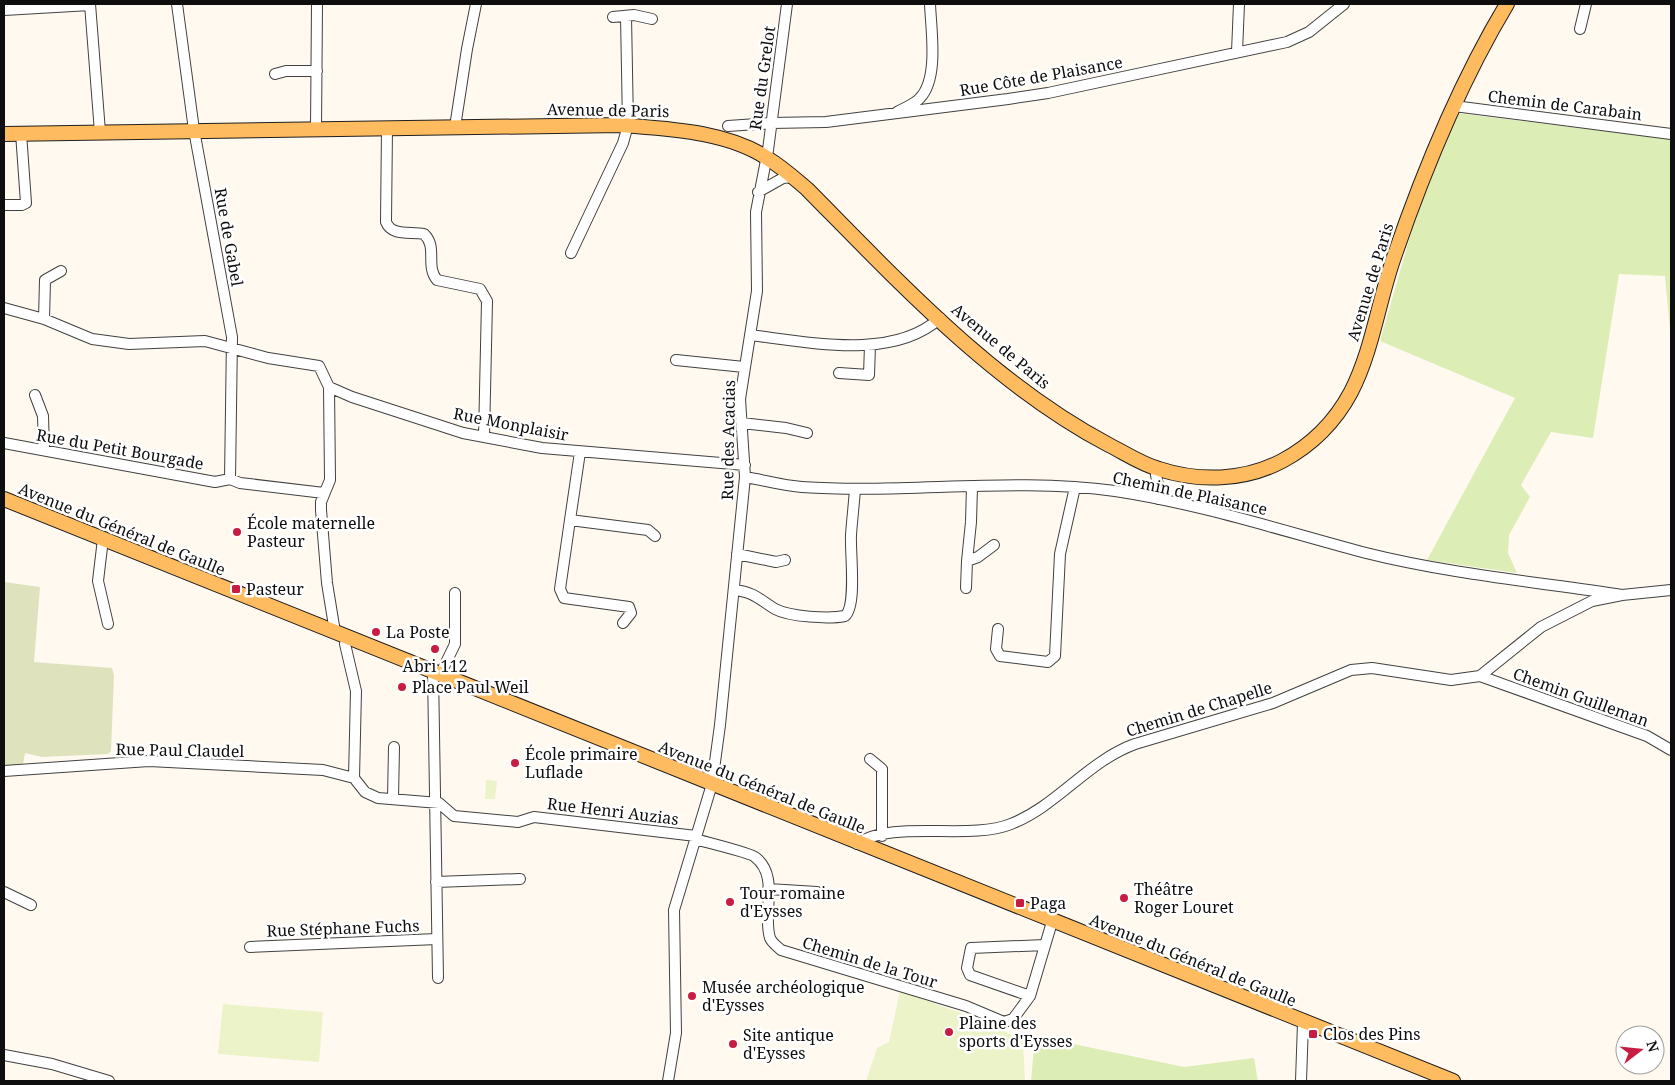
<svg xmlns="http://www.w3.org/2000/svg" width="1675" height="1085" viewBox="0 0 1675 1085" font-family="'Noto Serif',serif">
  <rect width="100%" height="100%" fill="#fff9ef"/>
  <!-- green -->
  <path fill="#dcedb5" d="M1456 113 1671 139V341L1665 276 1619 274 1593 438 1551 432 1521 485 1530 497 1509 535 1508 553 1517 573 1427 560 1515 398 1380 341 1416 216Z
    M1035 1036 1184 1067 1254 1058 1258 1081H1031Z"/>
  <!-- cemetery -->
  <path fill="#dee3be" d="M4 582 40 587 34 662 112 668 114 675 111 751 108 754 42 757 25 753 23 764 4 766Z"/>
  <!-- pitch -->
  <path fill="#ecf3c8" d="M486 780 497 781 495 799H485Z
    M900 991 991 1024 1023 1041 1025 1081H866L877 1048 889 1042Z
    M223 1004 323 1012 319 1062 218 1054Z"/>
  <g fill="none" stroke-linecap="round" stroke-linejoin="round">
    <!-- minor casing -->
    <g stroke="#414141" stroke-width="12">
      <path id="minor" d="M90 4 100 132
        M177 4 194 130 232 337 230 479
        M4 10 90 5
        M613 17 634 15 652 19
        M1580 29 1586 4
        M1237 52 1239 4
        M275 74 286 71H317
        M1454 106 1671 134
        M897 112C904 108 915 104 920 98 939 78 931 30 930 4
        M728 126 771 123 826 122 1008 99 1048 93 1287 42 1309 32 1344 4
        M455 127 467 49 476 4
        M387 128 386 222C392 237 411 231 424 234 438 247 425 266 437 280L480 289 487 301 484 437
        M316 129 317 4
        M758 192 783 178 793 177
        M4 205H22L26 203 21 133
        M571 253 623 143 628 125 626 16
        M4 308 44 319 92 339 129 344 205 341 268 358 319 366 329 387 352 397 463 433 542 448 745 465
        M44 319 45 280 61 271
        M750 335C808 342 893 361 940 318
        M676 360 744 367
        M839 373 869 375 870 345
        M329 387 330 480 321 502V510L327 583 335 632
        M35 395 43 416 44 450
        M742 423 786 428 807 433
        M4 443 215 482 230 479 240 483 324 493
        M580 452 570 520 648 530 655 536
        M745 477C764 480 783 486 802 487 906 494 1012 477 1115 491 1201 504 1283 531 1366 553 1450 574 1537 582 1622 595
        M972 487 971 522 967 561 978 557 994 545
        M1158 499 1159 490 1156 475 1160 470
        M570 520 560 589 564 598 629 607 631 613 623 623
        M103 539 98 581 108 624
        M737 554 776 562 785 560
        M966 588 967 561
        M734 590C754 592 759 599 775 609 790 617 829 619 845 616 857 606 850 552 851 535 852 520 854 504 855 489
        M998 629 996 649 1000 656 1048 662 1055 656 1060 554 1075 487
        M348 636 345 644 356 691 354 778 365 792 378 798 439 803 454 816 518 822 534 817 696 836
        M433 672 438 978
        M440 675 455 644V593
        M1480 676 1647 736 1671 750
        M870 759 882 769V836
        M4 771 149 761 323 770 354 778
        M393 799 394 747
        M695 839C705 842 751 853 755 857 780 876 762 913 770 938 772 943 777 946 781 950L966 1006 1004 1022 1013 1019 1030 996 1052 922
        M857 844C892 819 969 841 1011 824 1057 806 1088 761 1135 744L1273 703 1351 670 1372 668 1451 680 1480 676 1541 627 1592 601 1622 595 1671 590
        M436 882 520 879
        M768 889 817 892
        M4 892 31 905
        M250 947 437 939
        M1030 996 970 975 967 968 971 948 1045 945
        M4 1055 52 1064 109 1081
        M668 1081 676 1033 674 910 712 784 720 725 745 477 740 399 757 291 756 212 768 150 787 4
        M1301 1081 1303 1023"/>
    </g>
    <!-- major casing -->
    <g stroke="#1f1f1f" stroke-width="16">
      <path id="major" d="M4 134 621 125C668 129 726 131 767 158 782 167 794 178 807 189 898 281 993 384 1109 445 1125 453 1141 464 1159 469 1199 482 1244 481 1282 461 1312 445 1335 422 1351 392 1372 351 1378 304 1393 260 1423 172 1459 84 1507 4
        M4 499C487 692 968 891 1453 1081"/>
    </g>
    <!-- minor -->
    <use href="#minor" stroke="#fff" stroke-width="10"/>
    <!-- major -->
    <use href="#major" stroke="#ffbb5f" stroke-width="14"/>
  </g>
  <!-- markers -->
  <g fill="#c81c43" stroke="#fff" stroke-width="2">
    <circle cx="237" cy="532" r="5"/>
    <rect x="231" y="584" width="10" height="10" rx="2.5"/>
    <circle cx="376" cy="632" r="5"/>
    <circle cx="435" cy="649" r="5"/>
    <circle cx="402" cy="687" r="5"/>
    <circle cx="515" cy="763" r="5"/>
    <circle cx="1124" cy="898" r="5"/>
    <circle cx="730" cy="902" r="5"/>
    <rect x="1015" y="898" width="10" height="10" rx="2.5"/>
    <circle cx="692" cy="996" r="5"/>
    <circle cx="949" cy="1032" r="5"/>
    <rect x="1308" y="1029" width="10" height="10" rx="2.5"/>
    <circle cx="733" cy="1044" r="5"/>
  </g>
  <g text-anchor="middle" stroke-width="5" stroke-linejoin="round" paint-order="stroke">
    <!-- street labels -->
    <g font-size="16" fill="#0e0e0e" stroke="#fff">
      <text transform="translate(1041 76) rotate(-10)" y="6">Rue Côte de Plaisance</text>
      <text transform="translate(762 78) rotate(-82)" y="6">Rue du Grelot</text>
      <text transform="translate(1565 105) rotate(7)" y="6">Chemin de Carabain</text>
      <text transform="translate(608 110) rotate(1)" y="6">Avenue de Paris</text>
      <text transform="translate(229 237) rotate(80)" y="6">Rue de Gabel</text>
      <text transform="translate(1370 282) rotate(-73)" y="6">Avenue de Paris</text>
      <text transform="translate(1001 346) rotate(40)" y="6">Avenue de Paris</text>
      <text transform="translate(511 424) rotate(11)" y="6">Rue Monplaisir</text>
      <text transform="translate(728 440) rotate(-89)" y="6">Rue des Acacias</text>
      <text transform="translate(120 449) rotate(10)" y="6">Rue du Petit Bourgade</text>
      <text transform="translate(1190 493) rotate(12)" y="6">Chemin de Plaisance</text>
      <text transform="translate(122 529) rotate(22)" y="6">Avenue du Général de Gaulle</text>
      <text transform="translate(1581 697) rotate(20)" y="6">Chemin Guilleman</text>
      <text transform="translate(1199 709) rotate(-17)" y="6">Chemin de Chapelle</text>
      <text transform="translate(180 750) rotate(1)" y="6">Rue Paul Claudel</text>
      <text transform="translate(762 787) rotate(22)" y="6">Avenue du Général de Gaulle</text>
      <text transform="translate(613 811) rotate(7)" y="6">Rue Henri Auzias</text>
      <text transform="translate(343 928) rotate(-2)" y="6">Rue Stéphane Fuchs</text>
      <text transform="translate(1193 960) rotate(22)" y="6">Avenue du Général de Gaulle</text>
      <text transform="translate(870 962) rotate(17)" y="6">Chemin de la Tour</text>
    </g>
    <!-- poi labels -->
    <g font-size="16" fill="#0e0e0e" stroke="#fff" text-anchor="start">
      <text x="247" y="529">École maternelle<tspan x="247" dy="18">Pasteur</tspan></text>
      <text x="246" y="595">Pasteur</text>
      <text x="386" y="638">La Poste</text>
      <text x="435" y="672" text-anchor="middle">Abri 112</text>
      <text x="412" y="693">Place Paul Weil</text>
      <text x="525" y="760">École primaire<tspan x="525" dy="18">Luflade</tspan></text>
      <text x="1134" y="895">Théâtre<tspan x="1134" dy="18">Roger Louret</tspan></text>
      <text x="740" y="899">Tour romaine<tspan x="740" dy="18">d'Eysses</tspan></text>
      <text x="1030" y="909">Paga</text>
      <text x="702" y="993">Musée archéologique<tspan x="702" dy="18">d'Eysses</tspan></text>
      <text x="959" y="1029">Plaine des<tspan x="959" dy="18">sports d'Eysses</tspan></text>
      <text x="1323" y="1040">Clos des Pins</text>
      <text x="743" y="1041">Site antique<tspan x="743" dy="18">d'Eysses</tspan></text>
    </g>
  </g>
  <!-- border -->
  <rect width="1675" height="1085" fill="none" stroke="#0e0e0e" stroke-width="10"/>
  <!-- north arrow -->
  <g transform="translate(1640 1050) rotate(74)"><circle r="24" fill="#ffffff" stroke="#9f9f9f"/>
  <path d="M0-4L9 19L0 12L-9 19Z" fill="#c81c43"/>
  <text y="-8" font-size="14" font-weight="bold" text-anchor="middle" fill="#0e0e0e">N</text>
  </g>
</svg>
